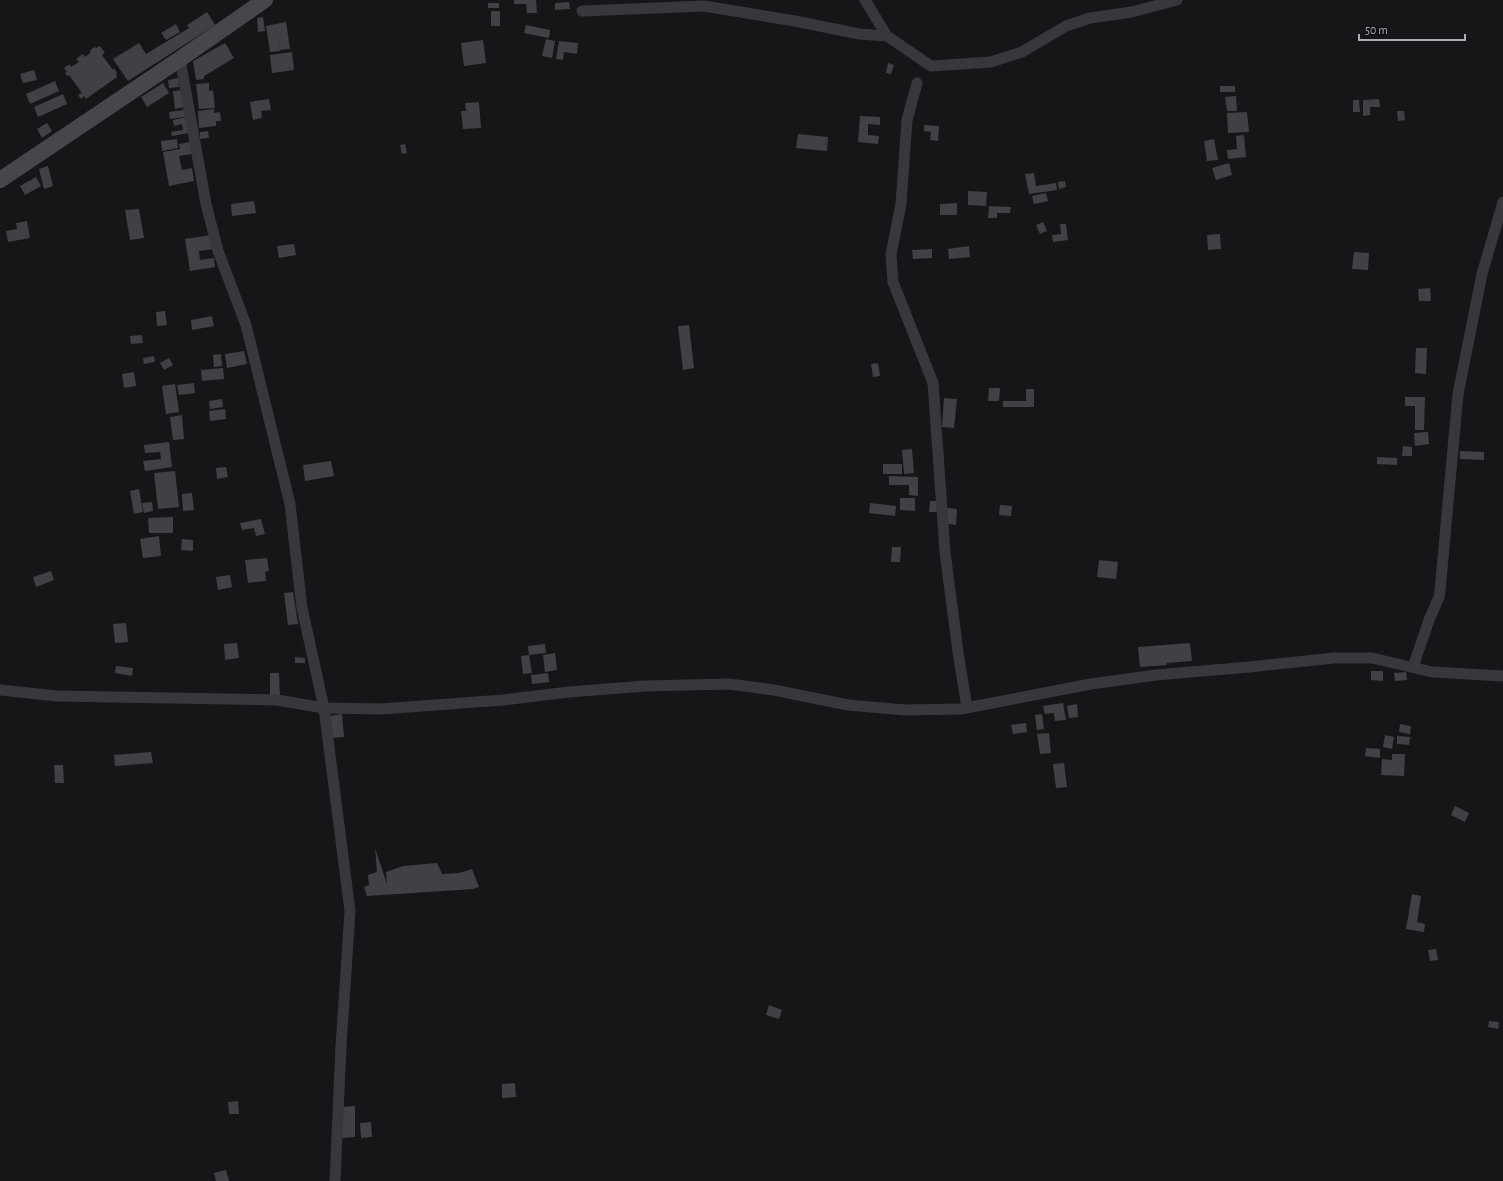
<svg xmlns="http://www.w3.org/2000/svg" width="1503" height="1181" viewBox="0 0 1503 1181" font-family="'Alegreya Sans',sans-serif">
  <rect width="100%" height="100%" fill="#161618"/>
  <!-- building -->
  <path fill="#404145" d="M514 0H536L537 13H527L526 4H514Z
    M569 2 570 9 555 10V3Z
    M488 3H499V8H488Z
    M491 11H500V26H491Z
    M207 12 215 25 128 81 113 59 139 43 146 54 189 28 187 25Z
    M263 17 265 31 258 32 257 18Z
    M286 22 290 49 280 50 276 24Z
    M176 24 180 32 166 40 161 33Z
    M276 24 280 51 270 52 266 26Z
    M526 25 550 30 549 38 524 33Z
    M546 39 555 41 552 58 542 56Z
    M483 40 486 63 464 66 461 43Z
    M559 41 578 43 577 54 564 52 563 60 556 59Z
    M225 43 234 58 204 76V79L196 80 193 61Z
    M100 46 105 53 102 55 113 70 114 68 117 73 116 74 117 77 86 99 84 96 81 99 78 95 82 93 69 75 67 76 65 73 67 72 64 68 70 64 71 67 79 62 76 59 83 54 85 57 91 52 90 50 95 47 96 48Z
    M292 52 294 70 272 73 270 55Z
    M888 63 894 65 891 74 886 73Z
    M34 70 37 80 23 83 20 74Z
    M178 78 179 87 169 88 168 80Z
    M55 81 59 91 30 104 26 94Z
    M163 83 169 93 147 107 141 97Z
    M209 83V91L213 90 215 108 199 109 196 84Z
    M1220 86H1235V92H1220Z
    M182 90 184 107 175 109 173 91Z
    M63 94 67 104 38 117 34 107Z
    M1236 96 1237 111H1227L1225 97Z
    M269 99 271 110 261 111 262 118 253 120 250 102Z
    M1379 99 1380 107H1370V115L1363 116V100Z
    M1353 100H1359L1360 112H1353Z
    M479 102 481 128 463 129 461 111H466L465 103Z
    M214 109V113L220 112 221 121H216V126L199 128 198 111Z
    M184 110 185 117 170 119 169 112Z
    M1397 111H1404L1405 120 1398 121Z
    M1247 112 1249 132 1228 133 1227 113Z
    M860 116 880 117V125L868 124V135L879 136 878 144 858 142Z
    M186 117 189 133 172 136 171 132 183 130 182 124 174 126 173 120Z
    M47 123 52 131 42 138 37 129Z
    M924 125 939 126 938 141 930 140 931 132 924 131Z
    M208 131 209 138 200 139V132Z
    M798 134 828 137 827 151 796 148Z
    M1244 135 1246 157 1228 159 1227 150 1237 149 1236 136Z
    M177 139 178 148 162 151 161 141Z
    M1214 139 1218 160 1207 161 1204 141Z
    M190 142 192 154 179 156 182 170 192 168 194 181 169 186 163 152 180 149 179 144Z
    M405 144 407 153 402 154 400 145Z
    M1229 163 1232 175 1216 180 1212 168Z
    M48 166 53 186 44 189 39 169Z
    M1034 173 1036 186 1056 183 1057 190 1029 194 1025 174Z
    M36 177 41 186 25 195 20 186Z
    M1065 181 1066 187 1059 189 1058 182Z
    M968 191 987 192 986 206 968 205Z
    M1046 193 1048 201 1034 204 1032 196Z
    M254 201 256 213 232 216 231 204Z
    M957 203V215H940V204Z
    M989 206 1011 207 1010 213H997V218H988Z
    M139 209 144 238 130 240 125 210Z
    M27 221 30 238 8 242 6 231 17 229 16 223Z
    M1043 222 1047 231 1040 234 1036 225Z
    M1060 224H1066L1068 240 1053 242 1052 235 1061 234Z
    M1220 234 1221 249 1208 250 1207 235Z
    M211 235 213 249 199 251 200 260 214 258 215 267 190 271 185 239Z
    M294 244 296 255 279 258 277 246Z
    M969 246 970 257 949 259 948 249Z
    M932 249V258L913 259 912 250Z
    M1354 252 1369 253 1368 270 1352 269Z
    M1430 288 1431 301H1419L1418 289Z
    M165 311 167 325 157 326 156 312Z
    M212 316 214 326 192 330 191 320Z
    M689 325 694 368 683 370 678 326Z
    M142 335 143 343 131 344 130 336Z
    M1416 348H1427L1426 374 1415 373Z
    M244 351 247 364 227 368 225 354Z
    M221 354 222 366 214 367 213 355Z
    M154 356 155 362 144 364 143 358Z
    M169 358 173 365 164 370 160 363Z
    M878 363 880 376 873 377 871 364Z
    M223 368 224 379 202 381 201 370Z
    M134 372 136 386 124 388 122 374Z
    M194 383 195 393 179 395 177 385Z
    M175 384 179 412 166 414 162 386Z
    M989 388H1000L999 401H988Z
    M1026 389H1034V407H1003V401H1026Z
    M1405 397H1425L1424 430H1415V406H1405Z
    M944 398 957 399 954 428 942 427Z
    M222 399 223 407 210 409 209 401Z
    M225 409 226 419 210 421 209 411Z
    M182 415 184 439 173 440 170 417Z
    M1428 432 1429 444 1415 446 1414 433Z
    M169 442 172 467 145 471 143 461 161 459 160 452 145 453 144 445Z
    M1403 446 1412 447V456H1402Z
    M912 449 914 473 904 474 902 450Z
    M1460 451 1484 452V460L1460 459Z
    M1377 457 1397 458V465L1377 464Z
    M331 461 334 476 305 481 303 465Z
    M883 464H902V474H883Z
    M226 467 228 477 217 479 216 468Z
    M175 471 179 507 158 509 154 473Z
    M889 476 918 477V496L909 495V485H889Z
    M139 489 143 512 134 514 130 491Z
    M192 493 194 510 183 511 182 494Z
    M900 498H915V511L900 510Z
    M930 501H939V512H929Z
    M152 502 153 511 144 513 142 503Z
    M870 503 896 506 895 516 869 513Z
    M1000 505 1012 506 1011 516 999 515Z
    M940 507 957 509 956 525 938 522Z
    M173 517V533H149L148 518Z
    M261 519 265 534 256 536 254 528 242 530 240 523Z
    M159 536 161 556 143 558 140 539Z
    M182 539 193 540V551L181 550Z
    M892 547H901L900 562H891Z
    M267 558 269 571 265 572 266 581 248 583 245 560Z
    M1099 560 1118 562 1116 579 1097 577Z
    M51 571 54 580 36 587 33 577Z
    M230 575 232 587 218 590 216 577Z
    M293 592 298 624 288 625 284 593Z
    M126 623 128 642 115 643 113 624Z
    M237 643 239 658 225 660 224 644Z
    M1190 643 1192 661 1167 663V665L1140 667 1138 647Z
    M545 644 546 653 529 655 528 646Z
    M555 653 557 670 545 672 543 655Z
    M529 655 532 673 523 674 521 656Z
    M295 657 305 658V663H295Z
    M116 666 133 668 132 676 115 673Z
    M1371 671H1383V681L1371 680Z
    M1406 672 1407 680 1395 681 1394 673Z
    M270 673H279L280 697H270Z
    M548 673 549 682 532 684 531 675Z
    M1063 703 1066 720 1055 721 1054 713 1045 714 1043 706Z
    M1077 704 1078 717 1069 718 1067 706Z
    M342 714 344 737 331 738 329 716Z
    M1042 714 1044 729 1037 730 1035 715Z
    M1026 723 1027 732 1013 734 1011 725Z
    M1400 724 1411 726 1410 734 1399 732Z
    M1049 733 1051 753 1040 754 1037 734Z
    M1385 735 1394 737 1392 749 1383 747Z
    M1397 736 1410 737 1409 745 1397 744Z
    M1366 748 1380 749V758L1365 756Z
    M151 752 153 763 115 766 114 755Z
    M1392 754H1405L1404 776 1381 775 1382 759 1392 760Z
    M1064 763 1067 787 1056 788 1053 764Z
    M54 765H63L64 783H55Z
    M1455 806 1469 813 1465 822 1451 815Z
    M375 848 387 884 386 872 403 866 437 863 442 874 459 873 472 869 479 887 473 889 367 896 364 887 369 885 368 875 377 872Z
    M1412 894 1421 896 1417 922 1425 924 1424 932 1406 929Z
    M1436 949 1438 960 1430 961 1428 950Z
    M769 1005 782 1010 779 1019 766 1015Z
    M1489 1021 1499 1022 1498 1029 1488 1027Z
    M515 1083 516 1097 502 1098V1084Z
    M238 1101 239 1114H229L228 1102Z
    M355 1106V1137L342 1138V1107Z
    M371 1122 372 1137 361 1138 360 1123Z
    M226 1170 229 1181H216L214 1173Z"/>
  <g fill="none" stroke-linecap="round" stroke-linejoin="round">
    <!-- street -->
    <path stroke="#37383d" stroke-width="11" d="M865 0 887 36 931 66 991 62 1022 52 1066 26 1090 18 1132 12 1177 0
      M582 11 704 6 795 21 859 34 887 36
      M180 59 206 204 218 251 246 325 290 504 302 608 324 708 350 911 341 1046 335 1181
      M917 83 907 120 901 204 891 254 893 282 933 383 945 552 958 652 967 708
      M1413 667 1429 620 1439 597 1440 591 1458 394 1482 274 1503 202
      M0 690 57 696 277 700 324 708 381 709 503 700 569 692 645 686 729 684 774 690 848 705 905 710 961 709 1091 684 1156 675 1249 667 1334 658H1372L1432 672 1503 676"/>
    <!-- secondary -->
    <path stroke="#45474d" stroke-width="16" d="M0 180 180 59 265 0"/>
  </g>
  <!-- scale -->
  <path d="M1359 34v6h106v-6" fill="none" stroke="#a8adb8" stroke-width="2"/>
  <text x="1365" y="34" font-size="12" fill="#a8adb8" stroke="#111113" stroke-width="3" paint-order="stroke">50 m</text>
</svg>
